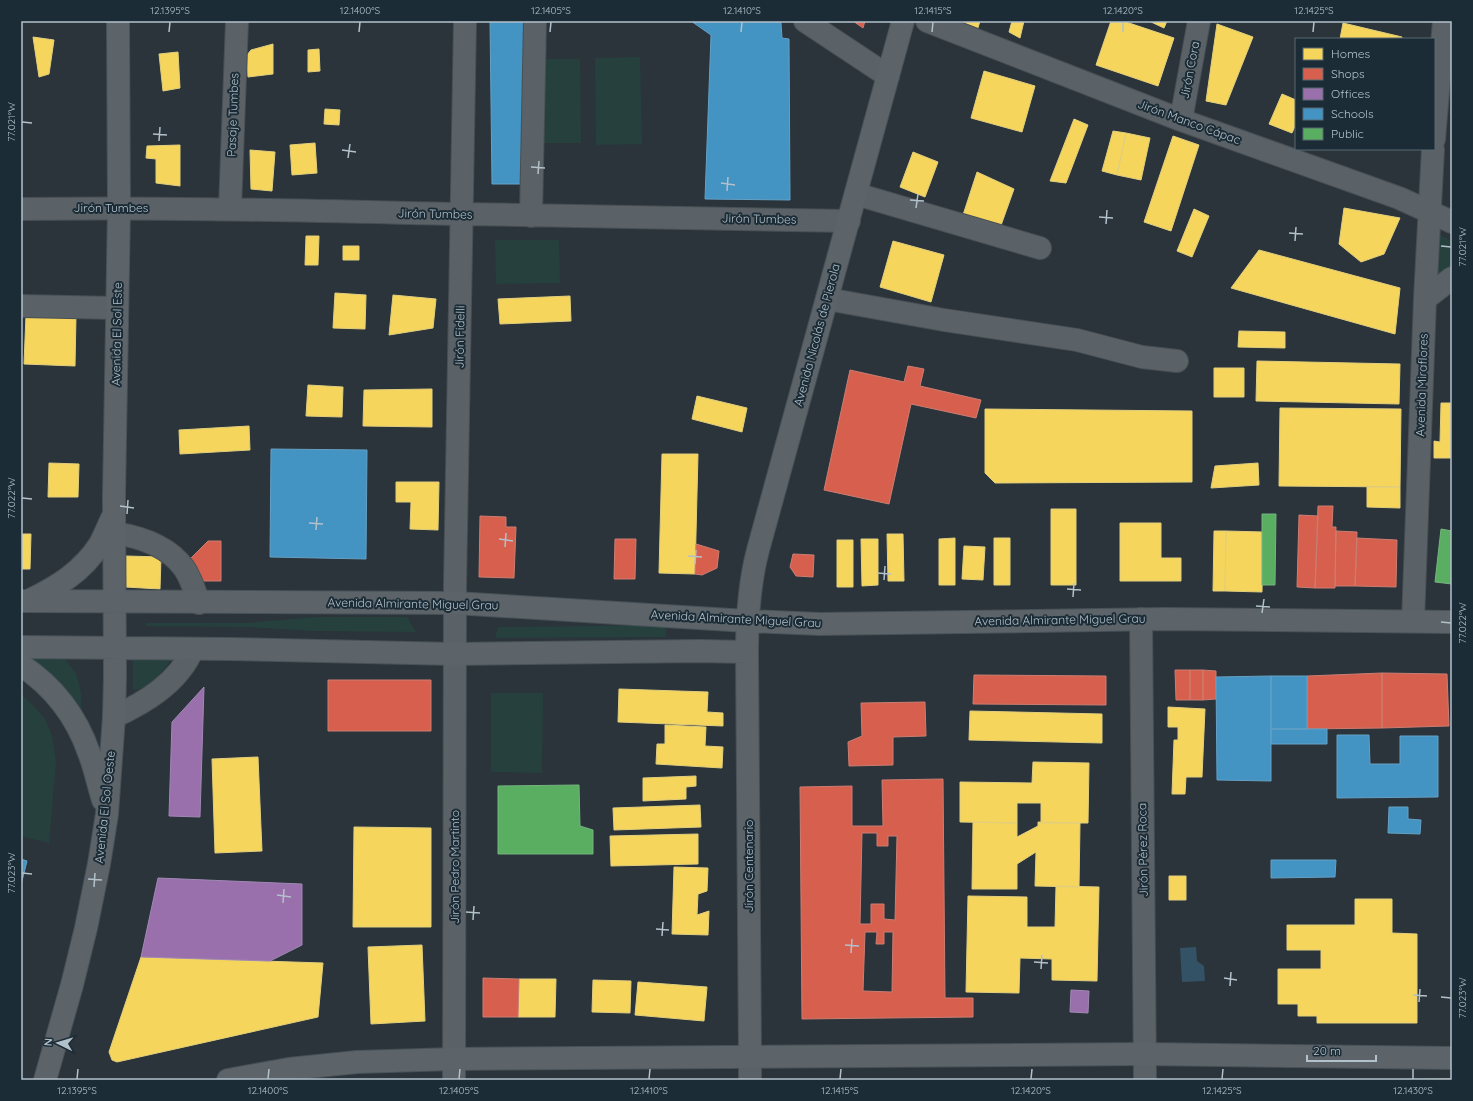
<svg xmlns="http://www.w3.org/2000/svg" width="1473" height="1101" viewBox="0 0 1473 1101" font-family="Quicksand,sans-serif">
  <rect width="100%" height="100%" fill="#2a343a"/>
  <!-- green -->
  <path fill="#26403e" d="M640 57 642 144 596 145 595 58Z
    M540 59H580L581 143H541Z
    M1440 235 1452 241V266L1435 278Z
    M495 240H559L560 283 496 284Z
    M316 617H407L416 632 315 631 246 627 146 626V623H246Z
    M666 625V637L495 638 498 627Z
    M21 654 64 658 76 673 81 692V721Z
    M133 654 174 655C164 670 152 689 133 690Z
    M491 693H543L542 773 491 772Z
    M21 694 37 709 45 719 52 736 56 762 49 843 21 836Z"/>
  <!-- water -->
  <path fill="#345265" d="M1196 947 1197 961 1204 966 1205 981 1182 982 1180 948Z"/>
  <!-- homes -->
  <path fill="#f6d55c" stroke="#e2cf7d" d="M949 21H980L977 31Z
    M1012 21H1024L1020 38 1009 32Z
    M1111 21H1123L1174 38 1158 86 1096 65Z
    M1149 21H1167L1164 28Z
    M1343 23 1402 37V39H1340Z
    M1217 24 1253 37 1226 105 1206 101Z
    M33 37 54 40 49 74 39 77Z
    M273 44V74L248 77 247 55 251 50Z
    M319 49 320 71 308 72V50Z
    M178 52 180 88 163 91 159 54Z
    M984 71 1035 86 1022 132 971 118Z
    M1282 94 1296 100V124L1292 133 1269 124Z
    M325 109 340 110 339 125 324 124Z
    M1074 119 1088 125 1066 183 1050 181Z
    M1113 131 1126 133 1117 175 1102 171Z
    M1126 133 1150 138 1141 180 1117 175Z
    M1173 136 1199 145 1171 231 1144 222Z
    M315 143 317 173 292 175 290 145Z
    M180 145V186L156 183V159L146 158 147 146Z
    M250 150 275 152 272 191 251 189Z
    M913 152 938 162 925 197 900 187Z
    M977 172 1014 189 999 231 962 218Z
    M1344 208 1400 218 1384 254 1361 262 1339 244Z
    M1194 209 1209 216 1192 257 1177 251Z
    M306 236H319L318 265H305Z
    M893 241 944 255 931 302 880 287Z
    M343 246H359V260H343Z
    M1259 250 1400 288 1395 334 1231 288Z
    M335 293 366 295 365 329 333 328Z
    M393 295 436 299 433 328 389 335Z
    M570 296 571 321 500 324 498 299Z
    M26 315 76 316 75 366 24 364Z
    M1239 331 1285 332V348L1238 347Z
    M1257 361 1400 364 1399 404 1256 401Z
    M1214 368H1244V397H1214Z
    M308 385 343 387 342 417 306 416Z
    M432 389V427L363 426 364 390Z
    M697 396 747 408 742 432 692 419Z
    M1441 403H1452V458H1434V441L1440 442Z
    M1280 408 1401 409 1400 487 1279 486Z
    M985 409 1192 411V482L995 483 985 473Z
    M249 426 250 450 180 454 179 430Z
    M662 454H698L695 574 659 573Z
    M49 463 79 464 78 497H48Z
    M1258 463 1259 485 1211 488 1215 466Z
    M396 482H439L438 530 410 529 411 502H396Z
    M1367 487H1400V508L1367 507Z
    M1051 509H1076V585H1051Z
    M1120 523H1161V558H1181V581H1120Z
    M1214 531H1226L1225 591H1213Z
    M1226 531 1263 532 1262 592 1225 591Z
    M21 534H31L30 569H21Z
    M887 534H903L904 581H888Z
    M955 538V585H939V539Z
    M994 538H1010V585H994Z
    M861 539H878V585L862 586Z
    M837 540H853V587H837Z
    M964 546 985 547 983 580 962 579Z
    M126 556 161 557 160 589 125 587Z
    M619 689 708 692 707 712 723 713V726L618 722Z
    M1168 707 1205 709 1202 777H1186L1185 794H1172L1174 740H1178V727H1168Z
    M970 711 1102 714V743L969 740Z
    M665 725 706 727 705 746 723 747 722 768 656 764 657 744H665Z
    M258 757 262 851 215 853 212 759Z
    M1033 762 1089 763 1088 823H1041V803H1017V823L960 822V782L1032 783Z
    M696 776V786L686 787V799L643 801V778Z
    M700 805 701 827 614 830 613 808Z
    M973 822 1017 823V837L1038 826V822L1080 823 1079 887 1035 886 1036 852 1017 864V889H972Z
    M354 827 431 828V927H353Z
    M698 834V864L611 866 610 836Z
    M674 867 708 868 707 891 698 894 697 915 709 911 708 935 672 934Z
    M1169 876H1186V900H1169Z
    M1056 886 1099 887 1097 981 1052 980V959L1020 958 1019 993 966 992 968 896 1027 897V927H1055Z
    M1355 899H1392V933L1417 934V1023H1317V1016H1298V1004H1278V969H1321V950H1287V925H1355Z
    M422 945 425 1021 371 1024 368 947Z
    M141 957 323 963 318 1017 117 1062 112 1060 109 1052Z
    M519 979H556L555 1017H518Z
    M593 980 631 981 630 1013 592 1012Z
    M638 982 707 987 704 1021 635 1015Z
    M1452 1079V1080H1347Z"/>
  <!-- shops -->
  <path fill="#d6604d" stroke="#cc7d73" fill-rule="evenodd" d="M853 21H865L863 28Z
    M908 366 924 369 920 386 981 400 976 418 911 404 889 504 824 490 850 370 904 382Z
    M1318 506H1333L1332 527H1336L1335 588H1315Z
    M1299 515 1318 516 1315 588 1297 587Z
    M480 516 506 517V527H516L514 578 479 577Z
    M1336 531 1357 532 1355 586H1335Z
    M1357 538 1397 540 1396 587 1355 586Z
    M615 539H636L635 579H614Z
    M208 541H221V581H202L200 572 190 559Z
    M696 544 719 551 717 568 702 575 695 574Z
    M793 554 814 555 813 577 796 576 790 567Z
    M1175 670H1190V700H1176Z
    M1190 670H1203V700H1190Z
    M1203 670 1216 671V699L1203 700Z
    M1382 673 1447 674 1449 726 1382 728Z
    M1382 673V728L1307 729V676Z
    M974 675 1106 676V705L973 704Z
    M328 680H431V731H328Z
    M925 702 926 736 893 737V765L849 766 848 742 862 736 861 703Z
    M943 779 945 998H973V1017L802 1019 800 787 852 786V826H883L882 780ZM862 833H877V846H888V836H897L895 920 884 919V904H871V924H860ZM865 932H877L876 944H884V932H893L892 992 863 991Z
    M483 978 519 979 518 1017H483Z"/>
  <!-- offices -->
  <path fill="#9970ab" stroke="#a188b5" d="M204 687 200 817 169 816 172 722Z
    M158 878 302 884V945L270 961 141 957Z
    M1071 990 1089 991 1088 1013 1070 1012Z"/>
  <!-- schools -->
  <path fill="#4393c3" stroke="#65a1c5" d="M490 21H524L526 184H492Z
    M691 21H777L781 23 782 38 789 39 790 200 705 199 711 35Z
    M271 449 367 450 366 559 270 557Z
    M1271 676V781L1217 780 1216 677Z
    M1271 676H1307V729H1271Z
    M1271 729H1327V744H1271Z
    M1337 735H1369L1370 764H1400V736H1438V797L1337 798Z
    M1389 807H1408V819L1421 820 1420 834 1388 833Z
    M21 859 27 861 21 885Z
    M1271 860H1336L1335 877 1271 878Z"/>
  <!-- public -->
  <path fill="#5aae61" stroke="#75b481" d="M1262 514H1276L1275 585H1262Z
    M1441 529 1452 531V584L1435 582Z
    M579 785 580 826 593 830V854H498V786Z"/>
  <g fill="none" stroke-linecap="round" stroke-linejoin="round">
    <!-- minor casing -->
    <g stroke="#484f54" stroke-width="24">
      <path id="minor" d="M805 21 888 76
        M927 21 1181 120 1399 198 1452 222
        M1181 120 1199 21
        M1434 139 1444 21
        M856 194 1040 248
        M21 209C168 207 315 211 462 214 591 217 720 219 849 221
        M230 209 237 21
        M531 216 535 21
        M827 299 944 320 1077 340 1142 357 1177 361
        M1425 299 1452 278
        M21 306 117 308
        M115 533C141 537 168 546 184 568 191 578 195 591 199 603
        M1141 619 1145 1080
        M1413 621 1425 299 1433 149
        M114 717C146 702 178 683 193 649
        M454 1080 455 586 465 21
        M750 1080V1057"/>
    </g>
    <!-- major casing -->
    <g stroke="#475157" stroke-width="24">
      <path id="major" d="M30 600C57 587 83 571 100 544 104 536 108 527 112 518
        M21 601 455 603 747 621 820 624 1165 619 1452 622
        M21 647 229 649 455 654 699 651 747 652
        M21 665C54 687 76 715 89 753 95 768 98 784 103 800
        M750 1057 747 652C747 617 749 584 758 550L903 21
        M45 1080 72 985 86 928 99 864 107 814 114 717 115 677 114 496 119 208 118 21
        M228 1080 289 1069 357 1062 454 1059 1145 1054 1452 1058"/>
    </g>
    <!-- minor -->
    <use href="#minor" stroke="#5a6267" stroke-width="22"/>
    <!-- major -->
    <use href="#major" stroke="#5c6469" stroke-width="22"/>
  </g>
  <!-- ticks -->
  <path fill="none" stroke="#b3c1cb" stroke-width="1.5" d="M169 32 170 22M359 32 360 22M550 32 551 22M741 32 742 22M932 32 933 22M1123 32V22M1313 32 1314 22M22 122 32 123M153 134 167 135M159 141 160 127M342 150 356 152M348 158 350 144M531 167 545 168M538 174 539 161M721 183 735 185M727 191 728 177M910 200 924 201M916 208 918 194M1099 217 1113 218M1106 224 1107 210M1289 233 1303 234M1295 241 1296 227M1441 246 1451 247M22 498 32 499M120 506 134 508M127 514 128 500M309 523 323 524M316 530 317 517M499 539 513 541M505 547 506 533M688 556 702 557M695 564 696 550M877 573 891 574M884 580 885 566M1067 589 1081 590M1073 597 1074 583M1256 606 1270 607M1262 613 1264 599M1441 622 1451 623M22 873 32 874M88 879 102 880M94 887 95 873M277 895 291 897M283 903 284 889M466 912 480 913M473 920 474 906M656 929 669 930M662 936 663 922M845 945 859 946M851 953 852 939M1034 962 1048 963M1041 969 1042 955M1224 978 1237 980M1230 986 1231 972M1413 995 1427 996M1441 997 1451 998M1419 1002 1420 989M77 1079 78 1069M268 1079 269 1069M459 1079 460 1069M649 1079 650 1069M840 1079 841 1069M1031 1079 1032 1069M1222 1079 1223 1069M1413 1079V1069"/>
  <g text-anchor="middle" stroke-width="4" stroke-linejoin="round" paint-order="stroke">
    <!-- street labels -->
    <g font-size="12" fill="#b3c1cb" stroke="#1c2c36">
      <text transform="translate(1190 70) rotate(-79)" y="4">Jirón Cora</text>
      <text transform="translate(233 115) rotate(-88)" y="4">Pasaje Tumbes</text>
      <text transform="translate(1189 122) rotate(20)" y="4">Jirón Manco Cápac</text>
      <text x="111" y="212">Jirón Tumbes</text>
      <text transform="translate(435 214) rotate(1)" y="4">Jirón Tumbes</text>
      <text transform="translate(759 219) rotate(1)" y="4">Jirón Tumbes</text>
      <text transform="translate(117 334) rotate(-89)" y="4">Avenida El Sol Este</text>
      <text transform="translate(817 335) rotate(-75)" y="4">Avenida Nicolás de Pierola</text>
      <text transform="translate(460 337) rotate(-89)" y="4">Jirón Fidelli</text>
      <text transform="translate(1422 385) rotate(-88)" y="4">Avenida Miraflores</text>
      <text transform="translate(413 604) rotate(1)" y="4">Avenida Almirante Miguel Grau</text>
      <text transform="translate(736 619) rotate(3)" y="4">Avenida Almirante Miguel Grau</text>
      <text transform="translate(1060 620) rotate(-1)" y="4">Avenida Almirante Miguel Grau</text>
      <text transform="translate(105 807) rotate(-84)" y="4">Avenida El Sol Oeste</text>
      <text transform="translate(1143 850) rotate(-91)" y="4">Jirón Pérez Roca</text>
      <text transform="translate(749 866) rotate(-90)" y="4">Jirón Centenario</text>
      <text transform="translate(455 867) rotate(-90)" y="4">Jirón Pedro Martinto</text>
    </g>
  </g>
  <!-- border -->
  <rect width="1473" height="1101" fill="none" stroke="#1c2c36" stroke-width="44"/>
  <!-- legend -->
  <rect x="1295" y="38" width="140" height="112" fill="#1c2c36" stroke="#586872"/>
  <rect x="1303" y="48" width="20" height="12" fill="#f6d55c" stroke="#586872"/>
  <text x="1331" y="58" font-size="12" fill="#b3c1cb">Homes</text>
  <rect x="1303" y="68" width="20" height="12" fill="#d6604d" stroke="#586872"/>
  <text x="1331" y="78" font-size="12" fill="#b3c1cb">Shops</text>
  <rect x="1303" y="88" width="20" height="12" fill="#9970ab" stroke="#586872"/>
  <text x="1331" y="98" font-size="12" fill="#b3c1cb">Offices</text>
  <rect x="1303" y="108" width="20" height="12" fill="#4393c3" stroke="#586872"/>
  <text x="1331" y="118" font-size="12" fill="#b3c1cb">Schools</text>
  <rect x="1303" y="128" width="20" height="12" fill="#5aae61" stroke="#586872"/>
  <text x="1331" y="138" font-size="12" fill="#b3c1cb">Public</text>
  <!-- north arrow -->
  <g transform="translate(58 1043) rotate(275)" stroke="#1c2c36" stroke-width="3" paint-order="stroke">
  <path d="M0-3L7 15L0 10L-7 15Z" fill="#b3c1cb"/>
  <text y="-6" font-size="11" font-weight="bold" text-anchor="middle" fill="#b3c1cb">N</text>
  </g>
  <!-- scale -->
  <path d="M1307 1055v6h69v-6" fill="none" stroke="#b3c1cb" stroke-width="2"/>
  <text x="1313" y="1055" font-size="12" fill="#b3c1cb" stroke="#1c2c36" stroke-width="3" paint-order="stroke">20 m</text>
  <rect x="22" y="22" width="1429" height="1057" fill="none" stroke="#b3c1cb" stroke-width="1.5"/>
  <g font-size="10" text-anchor="middle" fill="#b3c1cb">
    <text x="170" y="14">12.1395°S</text>
    <text x="360" y="14">12.1400°S</text>
    <text x="551" y="14">12.1405°S</text>
    <text x="742" y="14">12.1410°S</text>
    <text x="933" y="14">12.1415°S</text>
    <text x="1123" y="14">12.1420°S</text>
    <text x="1314" y="14">12.1425°S</text>
    <text transform="translate(11 122) rotate(-90)" y="4">77.021°W</text>
    <text transform="translate(1462 247) rotate(-90)" y="4">77.021°W</text>
    <text transform="translate(11 498) rotate(-90)" y="4">77.022°W</text>
    <text transform="translate(1462 623) rotate(-90)" y="4">77.022°W</text>
    <text transform="translate(11 873) rotate(-90)" y="4">77.023°W</text>
    <text transform="translate(1462 998) rotate(-90)" y="4">77.023°W</text>
    <text x="77" y="1094">12.1395°S</text>
    <text x="268" y="1094">12.1400°S</text>
    <text x="459" y="1094">12.1405°S</text>
    <text x="649" y="1094">12.1410°S</text>
    <text x="840" y="1094">12.1415°S</text>
    <text x="1031" y="1094">12.1420°S</text>
    <text x="1222" y="1094">12.1425°S</text>
    <text x="1413" y="1094">12.1430°S</text>
  </g>
</svg>
